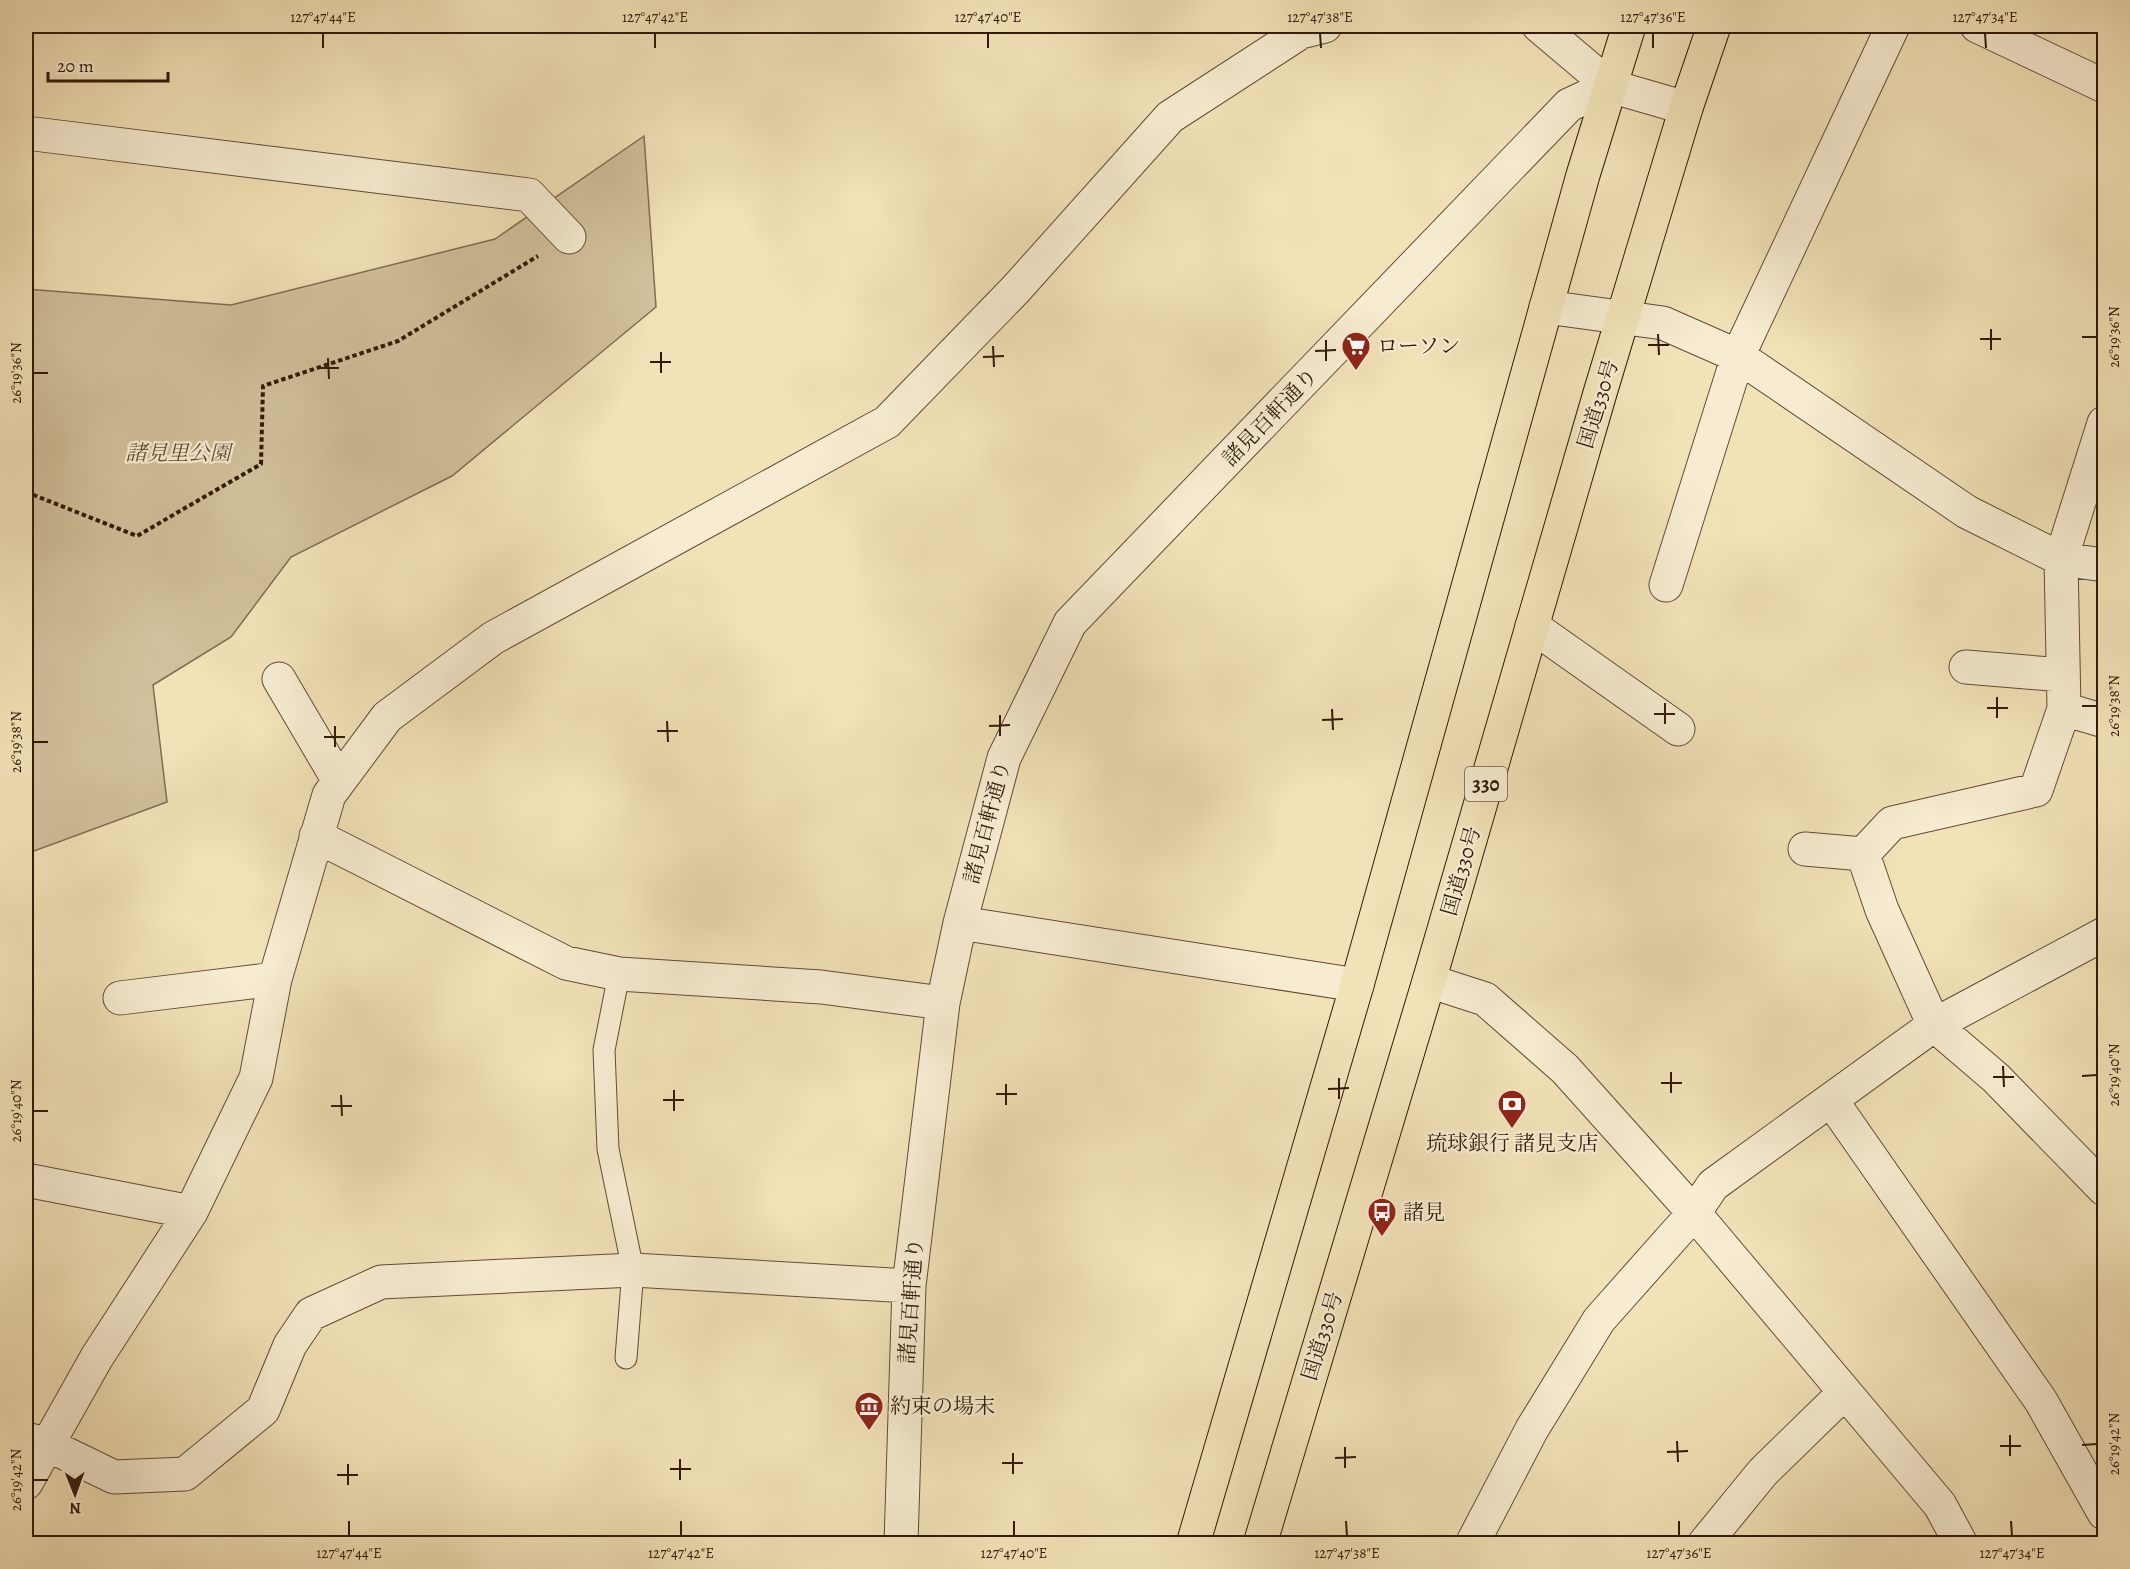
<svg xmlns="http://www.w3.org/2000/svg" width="2130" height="1569" viewBox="0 0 2130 1569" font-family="Alegreya,'Noto Serif JP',serif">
  <rect width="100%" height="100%" fill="#f2e2b8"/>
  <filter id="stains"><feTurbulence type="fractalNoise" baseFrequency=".00333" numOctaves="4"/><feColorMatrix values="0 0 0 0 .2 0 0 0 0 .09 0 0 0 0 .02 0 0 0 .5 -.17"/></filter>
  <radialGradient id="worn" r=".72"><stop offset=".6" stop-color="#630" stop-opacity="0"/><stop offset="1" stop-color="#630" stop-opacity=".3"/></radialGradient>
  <!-- green -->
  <path fill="#d1c09b" stroke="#816c53" stroke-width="1.5" d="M644 136 656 307 452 476 291 557 231 637 153 685 167 802 26 854V289L231 305 495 239Z"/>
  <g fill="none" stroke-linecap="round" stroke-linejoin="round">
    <!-- lane casing -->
    <g stroke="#614b36" stroke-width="23">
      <path id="lane" d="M619 974 604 1050 608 1149 633 1270 626 1358"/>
    </g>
    <!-- street casing -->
    <g stroke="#614b36" stroke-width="35">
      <path id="street" d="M1539 26 1610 86 1686 108
        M1977 26 2104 86
        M26 133 529 195 569 237
        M1546 307 1663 323 1738 356 1967 512 2061 559 2104 565
        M2104 423 2061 559 2064 709 2036 790 1892 823 1863 854 1882 910 1934 1025 1996 1078 2104 1189
        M1666 585 1738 356 1893 26
        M1532 626 1678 729
        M1966 667 2063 675
        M279 679 339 781
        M2064 709 2104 721
        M316 836 566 963 619 974 821 987 943 1003
        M1805 849 1863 854
        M960 923 1357 985
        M1429 981 1485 999 1565 1069 1694 1213 1940 1505 1961 1544
        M120 998 275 979
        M1831 1100 2041 1401 2104 1513
        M26 1180 191 1212
        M26 1439 46 1444 114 1477 185 1474 263 1410 290 1345 311 1314 381 1282 633 1270 909 1286
        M26 1483 97 1357 191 1212 256 1078 275 979 329 795 387 717 493 638 887 422 1016 289 1170 117 1301 32 1325 26
        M901 1544 909 1286 943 1003 960 923 1004 758 1070 623 1569 105 1610 86
        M1472 1544 1532 1429 1599 1320 1694 1213 1713 1185 1934 1025 2104 934
        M1704 1544 1763 1472 1845 1392"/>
    </g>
    <!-- highway casing -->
    <g stroke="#31190b" stroke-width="35">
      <path id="highway" d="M1193 1544 1357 985 1583 175 1629 26
        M1260 1544 1429 981 1600 393 1686 108 1714 26"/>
    </g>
    <!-- path -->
    <path stroke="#31190b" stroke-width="4" stroke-dasharray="4.5 3" stroke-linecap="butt" d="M26 492 137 536 261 464 263 386 398 341 538 256"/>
    <!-- lane -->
    <use href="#lane" stroke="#f7ecd1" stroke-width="21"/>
    <!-- street -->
    <use href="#street" stroke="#f7ecd1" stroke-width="33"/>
    <!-- highway -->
    <use href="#highway" stroke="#f2e2b8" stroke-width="33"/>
  </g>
  <!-- ticks -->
  <path fill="none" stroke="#31190b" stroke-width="2" d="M323 33V48M655 33V48M988 33V48M1320 33 1321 48M1653 33V48M1985 33 1986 48M1991 329V350M1658 334 1659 355M2082 337H2097M1980 339H2001M1326 340V361M1648 345H1669M993 346 994 367M1315 351 1336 350M661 352V373M983 357 1004 356M328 358 329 379M650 362H671M318 368H339M33 373H48M1997 697V718M1665 703V724M2082 706H2097M1987 708H2008M1332 709 1333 730M1654 714H1675M1000 715V736M1322 720 1343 719M667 721 668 742M335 726V747M989 726 1010 725M657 731H678M324 737H345M33 742H48M2003 1066 2004 1087M1671 1072V1093M2082 1076 2097 1075M1993 1077H2014M1339 1078V1099M1661 1083H1682M1006 1084V1105M1328 1089 1349 1088M674 1090V1111M996 1094H1017M341 1095 342 1116M663 1100H684M331 1106H352M33 1111H48M2010 1435V1456M1677 1441 1678 1462M2082 1445 2097 1444M2000 1446H2021M1345 1447V1468M1667 1452 1688 1451M1013 1453V1474M1335 1458 1356 1457M680 1459V1480M1002 1463H1023M348 1464V1485M670 1469H691M337 1475H358M33 1480H48M349 1521V1536M681 1521V1536M1014 1521V1536M1346 1521 1347 1536M1679 1521V1536M2011 1521 2012 1536"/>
  <!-- icons -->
  <defs>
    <g id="supermarket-pin" transform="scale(1.5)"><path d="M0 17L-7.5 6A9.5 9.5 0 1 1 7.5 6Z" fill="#8f2418" stroke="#f7ecd1"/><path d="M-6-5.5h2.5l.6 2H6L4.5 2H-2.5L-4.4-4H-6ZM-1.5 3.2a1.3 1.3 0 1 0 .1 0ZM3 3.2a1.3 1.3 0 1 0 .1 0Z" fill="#fff"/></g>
    <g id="bank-pin" transform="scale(1.5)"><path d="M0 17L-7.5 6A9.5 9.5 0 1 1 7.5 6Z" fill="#8f2418" stroke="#f7ecd1"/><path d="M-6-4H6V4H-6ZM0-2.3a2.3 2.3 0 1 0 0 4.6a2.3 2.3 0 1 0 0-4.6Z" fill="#fff"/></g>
    <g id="bus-pin" transform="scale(1.5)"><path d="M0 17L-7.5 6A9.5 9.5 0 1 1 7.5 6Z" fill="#8f2418" stroke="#f7ecd1"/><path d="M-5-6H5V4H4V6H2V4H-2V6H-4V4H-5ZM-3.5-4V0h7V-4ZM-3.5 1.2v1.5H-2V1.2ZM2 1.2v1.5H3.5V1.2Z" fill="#fff"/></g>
    <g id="museum-pin" transform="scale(1.5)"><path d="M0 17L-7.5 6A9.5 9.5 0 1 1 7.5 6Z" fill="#8f2418" stroke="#f7ecd1"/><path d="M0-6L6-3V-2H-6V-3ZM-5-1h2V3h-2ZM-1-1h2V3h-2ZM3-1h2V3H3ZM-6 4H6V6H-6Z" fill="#fff"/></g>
  </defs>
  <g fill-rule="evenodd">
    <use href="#supermarket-pin" x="1356" y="346"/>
    <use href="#bank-pin" x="1512" y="1104"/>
    <use href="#bus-pin" x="1382" y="1212"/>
    <use href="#museum-pin" x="869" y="1406"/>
  </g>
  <g text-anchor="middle" stroke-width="4.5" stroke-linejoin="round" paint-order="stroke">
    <!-- shield labels -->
    <rect fill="#f7ecd1" stroke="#6c5846" stroke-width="1.5" x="1465" y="767" width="42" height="34" rx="4.5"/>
    <g font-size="20" font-weight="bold" fill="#31190b">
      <text x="1486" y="791">330</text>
    </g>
    <!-- poi labels -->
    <g font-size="21" fill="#31190b" stroke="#f7ecd1" text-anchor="start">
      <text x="1377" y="353">ローソン</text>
      <text x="1512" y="1150" text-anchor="middle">琉球銀行 諸見支店</text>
      <text x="1403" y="1219">諸見</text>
      <text x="890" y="1413">約束の場末</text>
    </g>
    <!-- street labels -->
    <g font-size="21" fill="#31190b" stroke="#f7ecd1">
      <text transform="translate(1598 404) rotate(-73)" y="7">国道330号</text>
      <text transform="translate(1270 417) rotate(-46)" y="7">諸見百軒通り</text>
      <text transform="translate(987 822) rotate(-75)" y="7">諸見百軒通り</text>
      <text transform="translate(1461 871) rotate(-74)" y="7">国道330号</text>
      <text transform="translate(911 1301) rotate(-86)" y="7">諸見百軒通り</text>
      <text transform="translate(1322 1336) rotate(-73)" y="7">国道330号</text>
    </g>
    <!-- park labels -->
    <g font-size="21" font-style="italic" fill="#614b36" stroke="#f7ecd1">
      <text x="178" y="460">諸見里公園</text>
    </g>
  </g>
  <!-- margin -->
  <rect width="2130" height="1569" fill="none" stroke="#f2e2b8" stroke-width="66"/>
  <!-- north arrow -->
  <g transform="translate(75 1494) rotate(179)" stroke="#f7ecd1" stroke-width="4.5" paint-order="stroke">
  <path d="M0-4.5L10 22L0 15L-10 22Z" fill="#31190b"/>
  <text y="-9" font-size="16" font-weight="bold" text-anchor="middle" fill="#31190b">N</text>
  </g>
  <!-- scale -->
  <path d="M48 72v9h120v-9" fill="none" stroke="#31190b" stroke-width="3"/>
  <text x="57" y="72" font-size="18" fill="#31190b" stroke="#f7ecd1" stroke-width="4.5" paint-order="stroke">20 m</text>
  <rect x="33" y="33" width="2064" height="1503" fill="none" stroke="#31190b" stroke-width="2"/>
  <g font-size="15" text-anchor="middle" fill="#31190b">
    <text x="323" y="22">127°47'44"E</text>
    <text x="655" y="22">127°47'42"E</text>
    <text x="988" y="22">127°47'40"E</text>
    <text x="1320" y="22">127°47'38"E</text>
    <text x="1653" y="22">127°47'36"E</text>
    <text x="1985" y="22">127°47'34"E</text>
    <text transform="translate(2114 337) rotate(-90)" y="5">26°19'36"N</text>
    <text transform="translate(16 373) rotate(-90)" y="5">26°19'36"N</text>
    <text transform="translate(2114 706) rotate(-90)" y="5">26°19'38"N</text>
    <text transform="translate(16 742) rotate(-90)" y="5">26°19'38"N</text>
    <text transform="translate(2114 1075) rotate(-90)" y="5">26°19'40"N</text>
    <text transform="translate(16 1111) rotate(-90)" y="5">26°19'40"N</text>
    <text transform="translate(2114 1444) rotate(-90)" y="5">26°19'42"N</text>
    <text transform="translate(16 1480) rotate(-90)" y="5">26°19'42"N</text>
    <text x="349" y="1558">127°47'44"E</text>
    <text x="681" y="1558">127°47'42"E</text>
    <text x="1014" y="1558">127°47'40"E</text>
    <text x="1347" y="1558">127°47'38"E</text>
    <text x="1679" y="1558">127°47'36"E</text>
    <text x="2012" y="1558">127°47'34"E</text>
  </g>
  <rect width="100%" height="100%" filter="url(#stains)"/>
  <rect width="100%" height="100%" fill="url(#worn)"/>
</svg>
